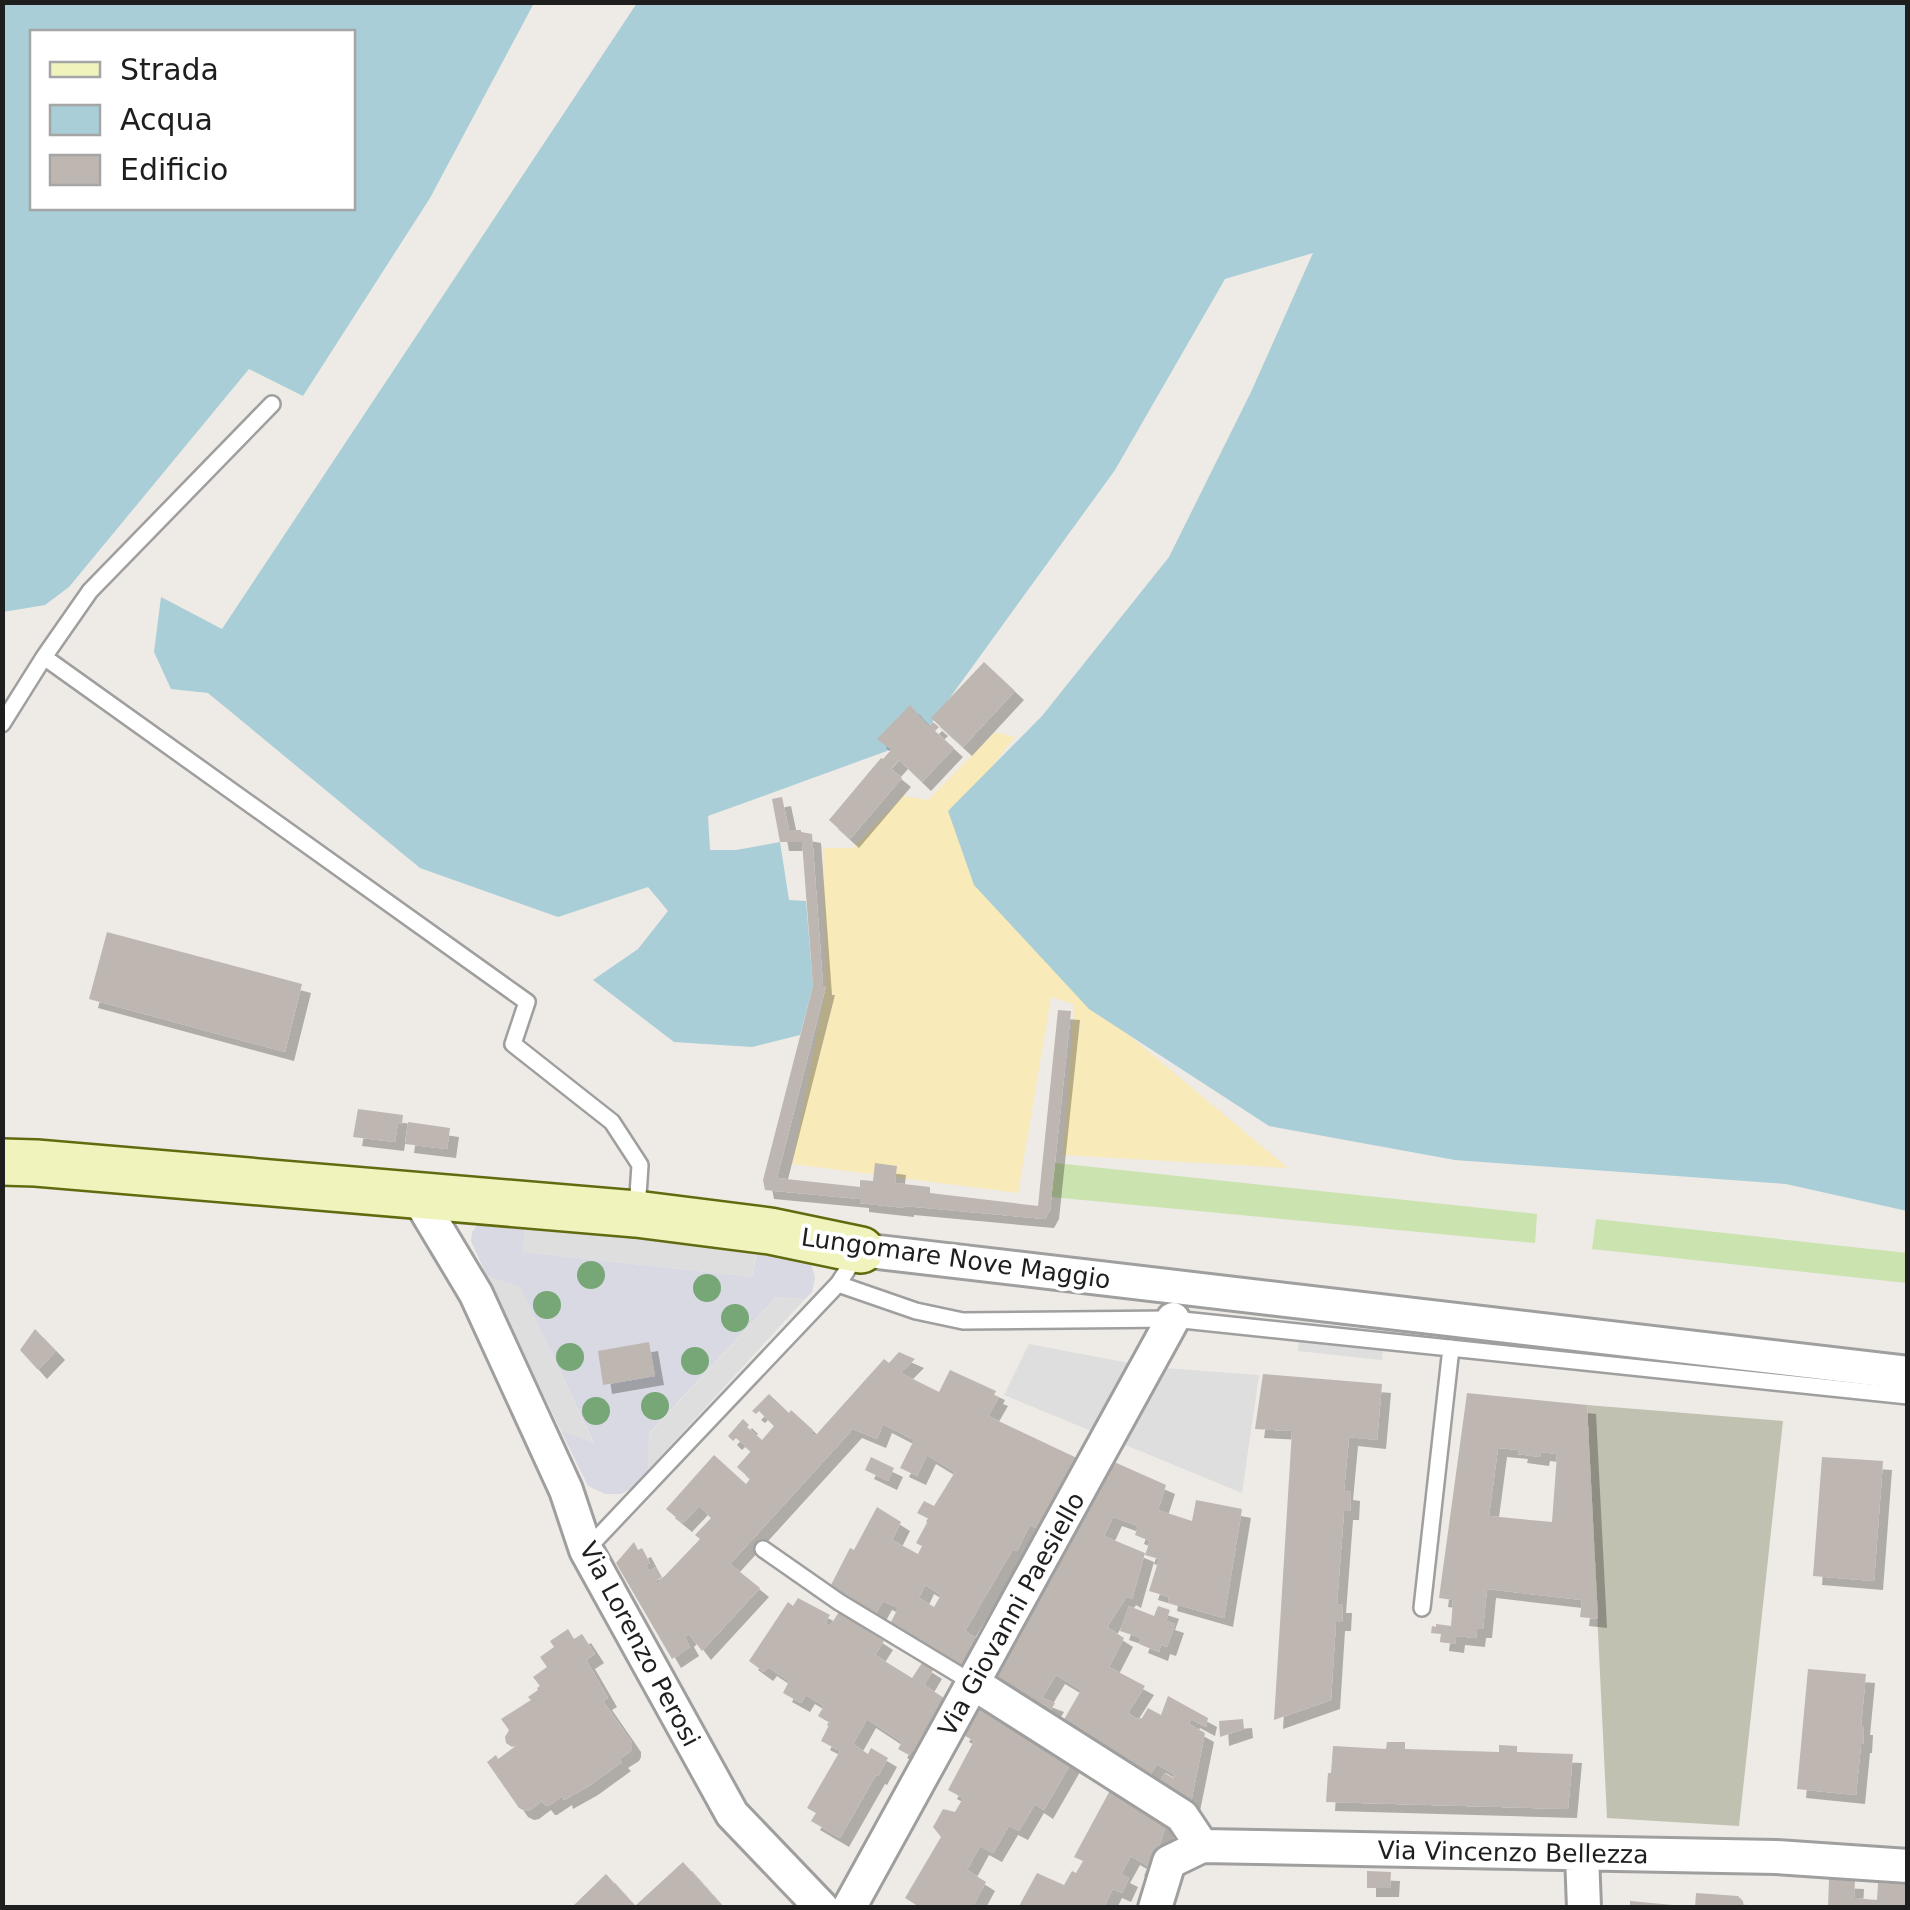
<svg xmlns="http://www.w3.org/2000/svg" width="1910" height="1910" viewBox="0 0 1910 1910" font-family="'DejaVu Sans',sans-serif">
  <defs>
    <filter id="shadow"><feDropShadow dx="9" dy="9" stdDeviation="0" flood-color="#0004"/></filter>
  </defs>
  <rect width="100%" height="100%" fill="#eeeae5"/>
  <!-- construction -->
  <path fill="#c1c1b1" d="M1587 1405 1783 1421 1739 1826 1607 1818Z"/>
  <!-- grass -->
  <path fill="#cae3af" d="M1055 1163 1537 1214 1535 1243 1051 1197Z
    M1596 1219 1907 1253V1283L1592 1249Z"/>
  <!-- sand -->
  <path fill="#f8eab9" d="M995 732 1015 737 958 809 1100 1011 1288 1168 1063 1155 1074 1004 1051 997 1018 1193 792 1164 826 986 823 848H853L903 796 928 800Z"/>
  <!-- parking -->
  <path fill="#dedede" d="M525 1224 756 1249 753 1277 523 1252Z
    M487 1276 520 1287 594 1444 561 1431Z
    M776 1297 805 1299 648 1470 649 1434Z
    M1299 1340 1383 1349 1382 1360 1298 1351Z
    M1029 1344 1150 1367 1259 1375 1242 1493 1004 1395Z"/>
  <!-- plaza -->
  <path fill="#d9d9e3" d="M483 1222 525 1224 523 1252 753 1277 757 1249 807 1258 811 1263 815 1278 812 1292 805 1299 776 1297 649 1433 648 1470 634 1487 621 1494H605L588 1486 561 1431 594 1443 520 1287 487 1276 471 1241 472 1232 478 1224Z"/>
  <!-- water -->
  <path fill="#a9ced7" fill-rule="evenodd" d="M3 2 534 3 430 198 303 396 249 369 69 587 45 605 3 612ZM32 32H352V208H32Z
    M637 3H1907V1211L1786 1184 1455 1160 1269 1126 1089 1009 974 885 948 811 1042 716 1169 557 1251 392 1313 253 1225 279 1115 470 920 739 708 816 710 850H736L780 842 789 900 806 901 813 986 800 1035 752 1047 674 1042 593 980 638 949 668 911 648 887 558 917 420 868 208 693 171 689 154 652 161 597 222 629Z"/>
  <!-- building -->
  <path fill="#beb6b1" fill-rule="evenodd" filter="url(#shadow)" d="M984 662 1015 691 963 747 931 718Z
    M910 705 929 726 933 722 939 727 935 731 954 748 922 782 899 760 891 769 902 778 850 839 829 820 881 758 883 759 891 750 877 739Z
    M782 797 789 830H801V832L812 834 823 986H826L777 1178 860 1187V1180L873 1181 875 1163 897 1166 895 1183 930 1187V1193L1038 1206 1058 1010 1071 1011 1050 1210 1045 1219 905 1206V1208L860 1203V1199L765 1190 763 1180 813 986 802 842H780L772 799Z
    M107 932 302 984 285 1052 89 999Z
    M358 1109 403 1115 402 1124 398 1123 395 1142 353 1137Z
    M408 1122 450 1128 447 1149 405 1144Z
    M35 1329 56 1351 38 1370 20 1350Z
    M649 1342 655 1376 603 1385 598 1351Z
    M899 1352 915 1359 901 1373 939 1392 950 1370 996 1391 994 1395 999 1397 988 1416 1081 1460 1042 1531 1030 1525 1017 1551 1013 1549 965 1631 981 1641 965 1670 890 1624 898 1608 883 1601 875 1615 831 1585 850 1548 854 1550 877 1507 901 1522 892 1540 918 1554 922 1546 916 1543 929 1519 917 1513 924 1501 934 1506 955 1472 927 1455 917 1476 900 1468 914 1440 883 1424 877 1439 853 1429 730 1564 760 1588 702 1651 689 1634 685 1638 690 1647 672 1659 616 1563 634 1542 638 1550 642 1548 650 1563 646 1565 649 1571 656 1567 662 1577 655 1581 657 1584 700 1539 695 1535 711 1518 699 1506 683 1523 666 1509 714 1455 746 1484 750 1479 737 1467 751 1451 736 1438 733 1441 728 1436 743 1419 749 1425 747 1427 762 1440 774 1426 759 1411 756 1414 752 1411 769 1394 789 1413 791 1410 813 1430 811 1432 815 1436 884 1359 889 1363ZM925 1585 941 1595 934 1607 919 1598Z
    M1263 1374 1382 1384 1377 1440 1349 1437 1344 1491 1351 1492 1350 1511H1344L1337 1604H1343L1342 1622H1336L1331 1700 1274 1720 1292 1431 1255 1429Z
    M1467 1393 1587 1405 1598 1619 1580 1617 1582 1600 1487 1589 1483 1629H1477L1476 1638 1456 1636 1455 1644 1440 1642 1441 1634 1431 1633 1432 1626 1436 1627V1624L1451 1626 1453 1600 1439 1598ZM1498 1448 1519 1450 1518 1454 1540 1457 1541 1452 1557 1454 1552 1522 1489 1516Z
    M871 1457 894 1468 888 1481 865 1470Z
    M1822 1457 1883 1461 1874 1581 1813 1576Z
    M1112 1461 1166 1485 1158 1510 1192 1521 1196 1500 1242 1509 1224 1618 1168 1602 1169 1597 1149 1591 1159 1559 1145 1555 1150 1541 1135 1535 1138 1526 1113 1517 1104 1536 1145 1553 1132 1599 1127 1596 1107 1627 1124 1638 1109 1667 1145 1686 1128 1713 1137 1719 1142 1718 1148 1708 1161 1715 1168 1696 1208 1718 1206 1727 1191 1719 1189 1724 1205 1733 1189 1812 1154 1790 1165 1773 1173 1778 1175 1775 1157 1764 1145 1783 1058 1730 1081 1690 1056 1675 1042 1698 1055 1703 1049 1713 987 1685 1076 1526H1078Z
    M798 1598 830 1615 825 1623 830 1626 839 1612 884 1641 875 1655 912 1678 922 1663 933 1670 924 1685 944 1698 953 1684 957 1686 917 1753 912 1750 909 1755 898 1749 902 1742 867 1719 853 1744 868 1754 871 1748 888 1758 878 1776 876 1775 840 1838 811 1821 816 1813 807 1808 840 1751 821 1741 830 1723 818 1716 824 1706 806 1695 801 1703 783 1693 789 1681 768 1667 764 1672 749 1661 788 1602 793 1606Z
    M1129 1606 1154 1616 1158 1606 1170 1610 1166 1621 1175 1624 1167 1647 1161 1645 1159 1652 1139 1644 1141 1638 1120 1631Z
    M568 1629 574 1639 582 1634 595 1654 586 1660 608 1698 603 1701 632 1743V1748L630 1752 619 1759 622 1762 589 1786 564 1800 563 1796 548 1806H546L542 1801 530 1810 525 1811 519 1808 487 1762 496 1755 498 1759 517 1745 512 1747 506 1743 505 1737 509 1730 501 1719 531 1700 528 1697 538 1690 537 1688 540 1686 533 1677 547 1667 540 1657 554 1647 550 1641Z
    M1808 1669 1866 1674 1861 1726H1864L1863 1744H1861L1856 1795 1797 1789Z
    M978 1699 1071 1763 1044 1810 1035 1804 1019 1831 1009 1826 993 1853 980 1846 967 1870 986 1882 972 1908H921L905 1898 941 1837 933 1827 943 1809 955 1812 963 1798 948 1790 974 1741 960 1733Z
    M1243 1719 1244 1729 1220 1737 1219 1721Z
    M1387 1742H1405V1749L1499 1752V1745L1517 1746V1752L1573 1754 1568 1809 1326 1802 1328 1773H1331L1333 1746 1386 1749Z
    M1114 1783 1169 1816 1152 1868 1151 1878 1144 1876 1148 1866 1131 1856 1121 1874 1129 1878 1122 1893 1113 1889 1105 1905 1111 1908H1018L1037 1873 1064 1885 1072 1871 1076 1873 1083 1861 1074 1857Z
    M683 1862 724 1908H571L606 1874 635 1906Z
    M1367 1871 1391 1872 1390 1888H1367Z
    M1829 1879 1855 1880 1854 1898 1877 1900 1878 1883 1908 1885V1908H1828Z
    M1696 1893 1738 1896 1743 1901 1744 1908H1695Z
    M1630 1901 1673 1905V1908H1630Z"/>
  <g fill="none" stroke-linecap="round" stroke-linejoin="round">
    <!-- lane casing -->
    <g stroke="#9f9f9f" stroke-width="20">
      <path id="lane" d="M44 657 527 1002 513 1044 612 1122 640 1165 637 1210
        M2 724 44 657 90 591 272 404
        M838 1284 916 1311 963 1321 1173 1319 1908 1396
        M763 1549 839 1602 973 1683
        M586 1550 838 1284 857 1255
        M1422 1608 1451 1348"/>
    </g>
    <!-- street casing -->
    <g stroke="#9f9f9f" stroke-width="38">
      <path id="street" d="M416 1194 476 1294 566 1490 586 1550 732 1814 822 1908
        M861 1250 1908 1373
        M973 1683 1182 1816 1202 1846
        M1582 1854 1584 1908
        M849 1908 1173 1319
        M1155 1908 1169 1862 1202 1846 1776 1857 1908 1866"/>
    </g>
    <!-- secondary casing -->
    <g stroke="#626a0f" stroke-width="50">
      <path id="secondary" d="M2 1162 36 1163 636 1214 770 1231 861 1250"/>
    </g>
    <!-- lane -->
    <use href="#lane" stroke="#fff" stroke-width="15"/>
    <!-- street -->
    <use href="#street" stroke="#fff" stroke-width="32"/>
    <!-- secondary -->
    <use href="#secondary" stroke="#f1f3bd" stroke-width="45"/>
  </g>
  <!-- trees -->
  <g fill="#77a776">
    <circle cx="591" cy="1275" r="14"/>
    <circle cx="707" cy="1288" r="14"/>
    <circle cx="547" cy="1305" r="14"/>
    <circle cx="735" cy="1318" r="14"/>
    <circle cx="570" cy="1357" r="14"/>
    <circle cx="695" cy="1361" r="14"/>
    <circle cx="655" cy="1406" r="14"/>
    <circle cx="596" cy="1411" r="14"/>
  </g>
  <g text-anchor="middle" stroke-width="8" stroke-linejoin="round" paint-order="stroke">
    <!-- street labels -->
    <g font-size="25" fill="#1e1e1e" stroke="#fff">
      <text transform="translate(956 1258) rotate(8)" y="9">Lungomare Nove Maggio</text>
      <text transform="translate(1011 1614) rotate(-61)" y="9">Via Giovanni Paesiello</text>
      <text transform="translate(640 1644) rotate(62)" y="9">Via Lorenzo Perosi</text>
      <text transform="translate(1513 1852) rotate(1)" y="9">Via Vincenzo Bellezza</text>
    </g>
  </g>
  <!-- border -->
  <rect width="1910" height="1910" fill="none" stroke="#1e1e1e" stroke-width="10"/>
  <!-- legend -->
  <rect x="30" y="30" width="325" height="180" fill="#ffffff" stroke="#a5a5a5" stroke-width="2.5"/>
  <rect x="50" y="62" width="50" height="15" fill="#f1f3bd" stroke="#a5a5a5" stroke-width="2.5"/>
  <text x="120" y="80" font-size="30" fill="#1e1e1e">Strada</text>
  <rect x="50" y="105" width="50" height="30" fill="#a9ced7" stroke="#a5a5a5" stroke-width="2.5"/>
  <text x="120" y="130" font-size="30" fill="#1e1e1e">Acqua</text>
  <rect x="50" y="155" width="50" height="30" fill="#beb6b1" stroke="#a5a5a5" stroke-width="2.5"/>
  <text x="120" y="180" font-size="30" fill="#1e1e1e">Edificio</text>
</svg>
